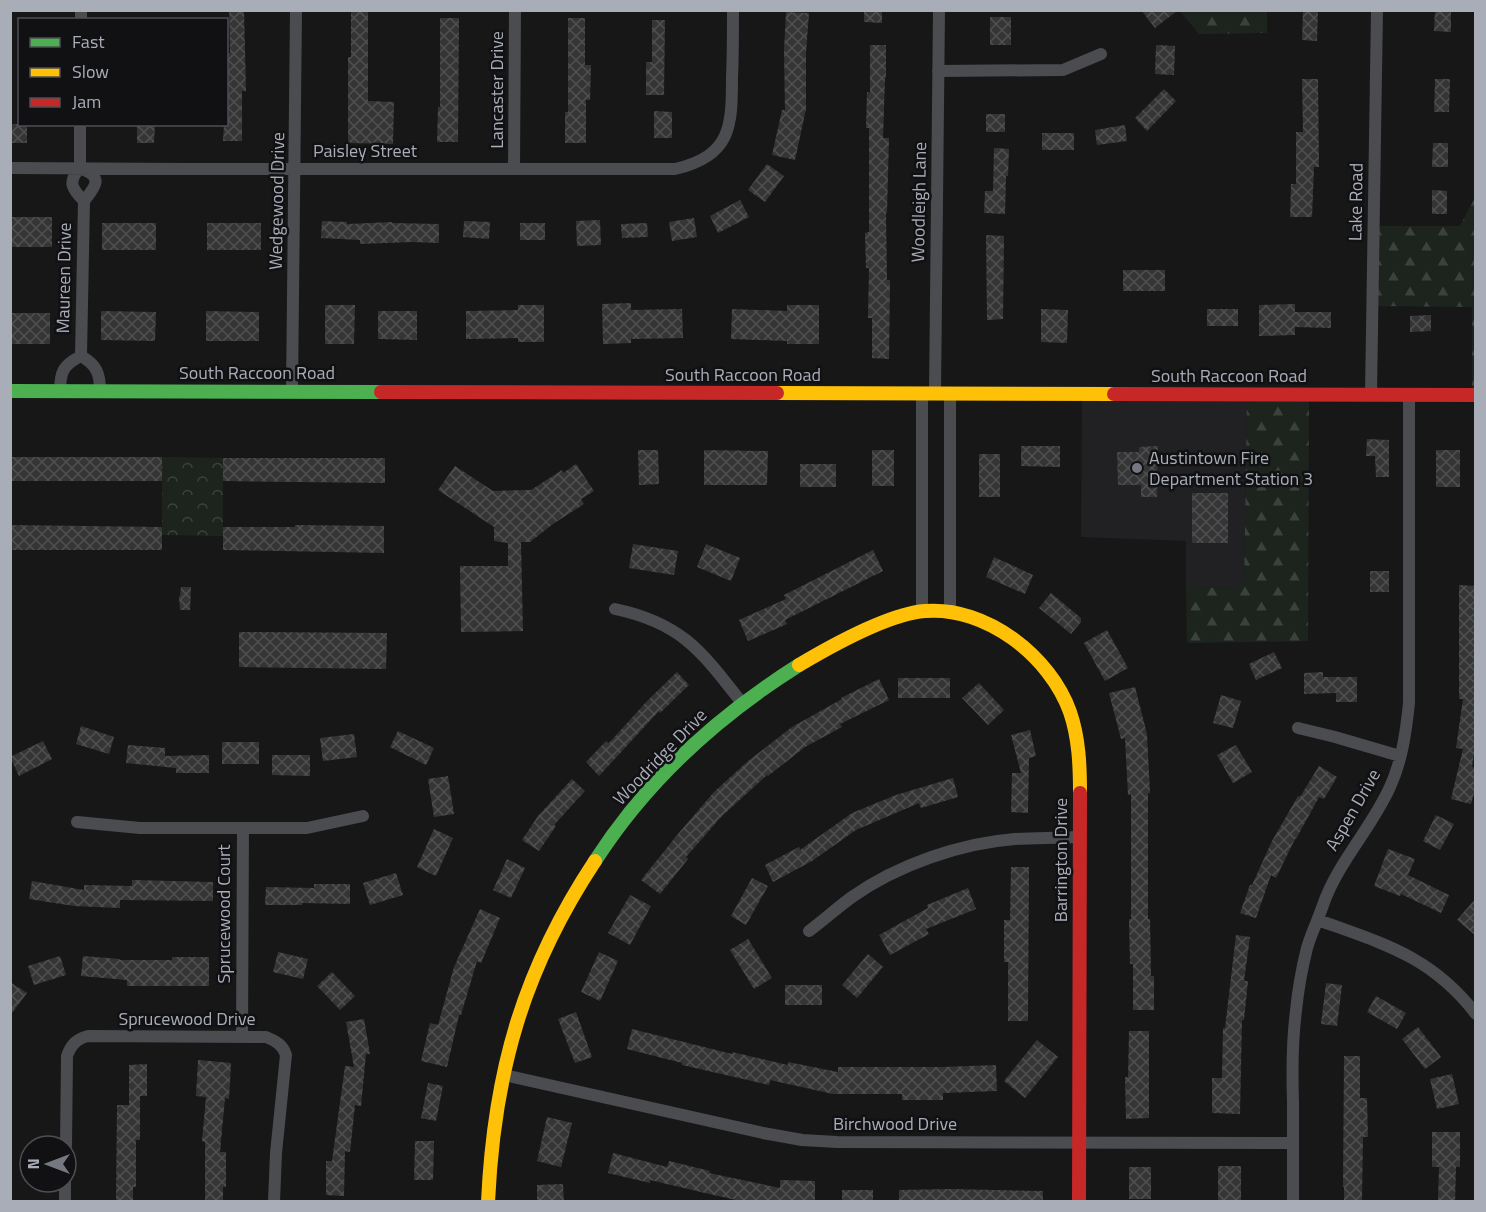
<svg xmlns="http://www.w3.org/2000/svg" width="1486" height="1212" viewBox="0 0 1486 1212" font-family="'Titillium Web',sans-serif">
  <defs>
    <pattern id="forest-firs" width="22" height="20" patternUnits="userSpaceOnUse" patternTransform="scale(1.5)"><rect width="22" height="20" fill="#1d241e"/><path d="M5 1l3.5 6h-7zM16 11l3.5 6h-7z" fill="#3b413d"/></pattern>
    <pattern id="park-crowns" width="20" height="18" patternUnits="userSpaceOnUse" patternTransform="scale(1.5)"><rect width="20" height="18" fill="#1d241e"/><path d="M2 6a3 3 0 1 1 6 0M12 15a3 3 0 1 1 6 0" fill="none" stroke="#3b413d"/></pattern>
    <pattern id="building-cross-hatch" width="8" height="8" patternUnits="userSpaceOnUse" patternTransform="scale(1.5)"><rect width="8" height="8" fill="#353536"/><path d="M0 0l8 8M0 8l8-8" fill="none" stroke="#4f5051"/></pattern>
  </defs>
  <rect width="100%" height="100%" fill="#171717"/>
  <!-- built -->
  <path fill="#212123" d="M1082 393 1247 394 1244 588 1186 587V541L1081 537Z"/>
  <!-- forest -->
  <path fill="url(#forest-firs)" d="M1180 11H1267V33L1199 34Z
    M1475 197V395H1472V307L1373 306 1374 226H1460Z
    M1247 394H1309L1308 641 1187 643 1186 587 1244 588Z"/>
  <!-- park -->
  <path fill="url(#park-crowns)" d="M162 457 223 458V536L162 535Z"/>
  <!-- building -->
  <path fill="url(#building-cross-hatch)" d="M229 10H244L246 91H242V141H223L224 124H226V53H230Z
    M351 10H368V101L394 102 393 144 348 143V57H351Z
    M864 10H882V23L864 22Z
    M1141 10H1178L1155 28Z
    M1303 10H1318L1317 41 1302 40Z
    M1435 11H1451V32L1434 31Z
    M786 12 809 13 806 52V109L795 160 772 155 782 110H785L784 51Z
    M990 17H1011V45H990Z
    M440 18H459L458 142H437L438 107H440Z
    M568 18H585V65H591L590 100H586V143H565V112H568Z
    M652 20H665L664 95H646V62H652Z
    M870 45H886V78H885L883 138H889L887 213H886L887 280H890L889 359 872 358V318H868L869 268H866L865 233 869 232V128H866L867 92 870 93Z
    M1156 45 1175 46 1174 75 1155 74Z
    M1302 79H1318L1319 167H1314L1312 217H1290L1291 184H1296V132H1303Z
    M1435 79H1450L1449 112H1434Z
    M1164 89 1176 101 1147 131 1135 118Z
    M654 111 672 112V138H654Z
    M986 114H1005V132H986Z
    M10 124H27V143H10Z
    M137 124H155L154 143H137Z
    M1125 125 1127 141 1097 145 1095 130Z
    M1042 133H1074V150H1042Z
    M1433 143H1448V167H1432Z
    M994 148 1009 149 1008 176H1006L1005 214 984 213 985 191H993Z
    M767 164 784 176 765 202 748 190Z
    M1432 190 1447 191V214H1432Z
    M740 200 749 217 718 233 710 216Z
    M10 217H52V247H10Z
    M694 218 697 237 672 241 669 222Z
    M600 220 601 245 577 246 576 221Z
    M322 221 347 222V224L392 222V223L439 224V243L411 242 360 244V240L321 238Z
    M464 221 490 222 489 239 463 237Z
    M102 223H156V250H102Z
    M207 223H261V250H207Z
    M520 223H545V240H520Z
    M647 223 648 237 622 238 621 224Z
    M986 235 1004 236 1003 319 987 320Z
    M1123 270H1165V291H1123Z
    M631 303V310L682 309 683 338 631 339V343L603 344 602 304Z
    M1295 304V312H1331V328L1295 327V335L1259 336V305Z
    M325 305H355L354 344H325Z
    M518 305H544V342H518V338L466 339V311L518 310Z
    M787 305H819V344H787V341L731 339 732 309 787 311Z
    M1041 309 1068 310 1067 343 1041 342Z
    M1207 309H1238V326H1207Z
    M101 311 156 312 155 341 101 340Z
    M206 311 259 312V341H206Z
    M378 311H417V340L378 339Z
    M10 313H50V344H10Z
    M1431 315V331L1410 332V316Z
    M1367 439 1389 440V477H1376L1375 456H1366Z
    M1021 446H1060V467L1021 466Z
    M1158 446 1157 497H1141V485H1118L1117 452H1139V447Z
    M638 450H658L659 484 639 485Z
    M704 450 768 451 767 485H704Z
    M872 450H894V486H872Z
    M1436 450H1460V487H1436Z
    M979 454H1000V497H979Z
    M10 457H162V481H10Z
    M223 458H385V483L223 481Z
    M576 464 594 491 581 499 584 504 553 524 530 542H521L523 631 461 632 460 566H508V543L494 541V527L438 490 455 466 493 491 531 490 562 470 563 473Z
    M800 464H836V487H800Z
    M1192 493H1228V543H1192Z
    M10 525 162 527V550H10Z
    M295 525 384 526V553L223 550V527H295Z
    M633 544 678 551 674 575 629 568Z
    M706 544 740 558 731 581 697 567Z
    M873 550 883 571 785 620 787 624 748 641 739 620 786 599 784 595Z
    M994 557 1033 575 1025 594 986 577Z
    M1370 571H1389V592H1370Z
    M1459 585 1476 586V740L1472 767 1476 768V786L1471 804 1451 799 1463 749 1456 748 1463 699H1459Z
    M181 587H191L190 610H180L179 596H180Z
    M1051 593 1081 618V622L1071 634 1039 608Z
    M1107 630 1128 668 1105 681 1084 643Z
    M239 632 387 633 386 669 239 667Z
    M1274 652 1282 668 1256 680 1249 664Z
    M677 672 689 685 660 713 659 711 599 776 586 762 606 741 609 743 648 700Z
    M1323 672V677H1357V702H1336V693L1304 694V673Z
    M898 678H950V698H898Z
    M879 679 889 700 840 724 842 727 805 747 768 776 767 775 721 817 686 857 688 859 660 894 641 880 678 834 714 792 747 762 792 727 842 699 841 698Z
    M979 683 1004 710 988 725 962 698Z
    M1135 687 1147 734 1150 793H1148V919H1150L1151 976H1154V1010H1133V964H1130L1129 919H1131V794L1128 795 1125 738 1121 739 1109 693Z
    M1221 695 1241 701 1233 728 1213 723Z
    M81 726 114 737 109 754 76 744Z
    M1030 730 1036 756 1029 758 1028 813 1011 812 1012 773H1021L1011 735Z
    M398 731 434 748 426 765 390 747Z
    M354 734 357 757 323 761 320 738Z
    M43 741 52 759 19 776 10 757Z
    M222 742H259V764H222Z
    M128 745 165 748V756L209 755V773H176V768L126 763Z
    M1236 745 1252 772 1233 783 1217 755Z
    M272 755H310V776L272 775Z
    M1319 766 1337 777 1324 799 1319 797 1296 839H1295L1276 878 1271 875 1256 918 1240 913 1250 885H1252L1272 841 1298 796 1300 797Z
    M448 776 454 814 434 817 428 779Z
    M953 778 958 797 921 808 919 803 856 830 812 861 773 882 765 865 799 847 800 850 852 813 896 795Z
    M572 779 585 791 554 825 556 826 539 851 522 840 538 816Z
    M1436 815 1454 824 1440 850 1423 841Z
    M434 829 453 838 436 876 417 867Z
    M1388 849 1415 859 1408 875 1449 895 1441 913 1401 894 1400 896 1374 886Z
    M507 859 525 868 511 898 493 890Z
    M1011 867H1029L1028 1021H1008V962H1004V920H1010Z
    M396 873 403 895 370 905 363 883Z
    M752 878 768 886 746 925 731 916Z
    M132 880 213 882V901L120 900V908L74 906 29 899 32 881 84 890V885L132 886Z
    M314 884H350V904L302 903V905H265L266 887 314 888Z
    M968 888 976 909 926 929 929 934 890 955 879 935 928 908 927 905Z
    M630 895 651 906 630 945 608 933Z
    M1476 898V936L1457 920Z
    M480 909 500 918 481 963 477 961 461 1015H459L447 1067 421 1061 430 1023 438 1025 454 967Z
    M1236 935 1250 937 1244 981H1248L1244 1020H1242L1240 1114 1212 1113V1078H1222L1223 1028H1225Z
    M748 939 772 978 754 989 730 950Z
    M278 952 308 959 303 979 273 972Z
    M599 952 618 961 600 1001 581 992Z
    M868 954 883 967 857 998 842 985Z
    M60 956 66 975 34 985 28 966Z
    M83 956 120 959 119 960H172V957H209V986H127V980L81 976Z
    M332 972 355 996 340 1010 317 986Z
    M10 982 27 993 10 1016Z
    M1326 983 1342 985 1337 1026 1321 1024Z
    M785 985H822V1005H785Z
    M1376 996 1406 1013 1397 1029 1367 1012Z
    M576 1012 592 1057 575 1063 558 1019Z
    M364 1019 370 1054H366L361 1106 355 1105 350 1152 345 1151 344 1196 326 1195V1161H332L345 1066 354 1067 346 1022Z
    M1418 1027 1441 1057 1425 1069 1402 1039Z
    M632 1029 732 1054V1052L788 1065V1062L838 1072V1067H943L996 1065 997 1091 943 1093V1100H902V1094H833L770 1080 769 1085 682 1065V1063L627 1049Z
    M1129 1031H1149V1118L1126 1119 1125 1077H1128Z
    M1037 1040 1058 1057 1025 1098 1004 1081Z
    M1344 1056H1360V1098H1367L1368 1137H1363L1362 1202H1344V1187H1343Z
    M198 1060 231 1063 229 1099 225 1098 220 1152H226V1187H223V1202H205V1142L202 1141 206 1097 196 1096Z
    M147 1064V1096H140V1140H136V1187H133V1202H116L117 1105H129V1065Z
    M1452 1074 1459 1104 1437 1109 1430 1079Z
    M428 1083 443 1086 436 1121 421 1118Z
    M547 1117 572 1123 561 1167 537 1161Z
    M1432 1132H1460V1167H1456L1455 1202H1438L1439 1167H1432Z
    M415 1141H434L433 1180H414Z
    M613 1153 667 1167 669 1161 710 1171 709 1173 780 1188V1180L815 1181V1202H745L705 1193 650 1180V1183L608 1173Z
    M1218 1166H1241V1202H1218Z
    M1129 1167H1151V1199H1129Z
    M563 1184 564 1202H537V1185Z
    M842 1190H873V1202H842Z
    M899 1190 951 1189 1043 1191V1202H899Z"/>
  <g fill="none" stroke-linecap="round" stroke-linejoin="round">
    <!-- street -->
    <path stroke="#4b4c50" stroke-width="12" d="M81 20V10
      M938 71 1063 70 1101 54
      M10 168 186 169H675C731 156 732 127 732 77 733 55 733 33 733 10
      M80 168C67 182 72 189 84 201L81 356C97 365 100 374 100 391
      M80 168V124
      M514 169 515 10
      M84 170C104 178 94 188 84 201
      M292 391 296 10
      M60 392C60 372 63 365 81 356
      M935 393 939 10
      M1371 394 1377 10
      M615 609C682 623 702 652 742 703
      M922 611V393
      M950 613V393
      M1298 728 1335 737 1400 756
      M77 822 140 828H307L363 816
      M1318 920C1384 944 1431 956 1476 1014
      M809 931C824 920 838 907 852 897 897 865 961 843 1015 839 1036 838 1058 838 1079 837
      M242 1037 243 828
      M504 1075 763 1133 802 1140 837 1142 1293 1143
      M66 1146 67 1056C71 1045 76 1039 88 1036L266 1037C276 1041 283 1045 286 1055L276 1153 274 1202
      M65 1202V1182
      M1293 1202C1293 1168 1293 1135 1293 1102 1292 1071 1292 1041 1296 1011 1298 990 1302 968 1307 948 1311 934 1318 920 1323 905 1338 862 1371 829 1390 787 1402 761 1406 732 1409 703V394"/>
    <!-- fast -->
    <path stroke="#4caf50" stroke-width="14" d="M10 391 381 392
      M595 861C647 780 718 716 799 665"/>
    <!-- slow -->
    <path stroke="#ffc107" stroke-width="14" d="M777 393 1114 394
      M799 665C831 646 888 614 925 611 986 606 1050 656 1070 712 1079 738 1080 766 1080 793
      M488 1202C494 1072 523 970 595 861"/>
    <!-- jam -->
    <path stroke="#c62828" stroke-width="14" d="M381 392 777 393
      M1114 394 1476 395
      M1079 1202 1080 793"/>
  </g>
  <!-- markers -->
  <circle fill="#757880" stroke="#111113" stroke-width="2" cx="1137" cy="468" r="6"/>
  <g text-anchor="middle" stroke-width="5" stroke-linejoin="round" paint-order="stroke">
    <!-- street labels -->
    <g font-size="18" fill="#a8adb8" stroke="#111113">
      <text transform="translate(497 90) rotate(-90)" y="6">Lancaster Drive</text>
      <text x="365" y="157">Paisley Street</text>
      <text transform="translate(277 201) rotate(-89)" y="6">Wedgewood Drive</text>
      <text transform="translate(919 202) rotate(-89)" y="6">Woodleigh Lane</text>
      <text transform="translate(1356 202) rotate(-89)" y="6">Lake Road</text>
      <text transform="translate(64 278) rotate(-89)" y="6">Maureen Drive</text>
      <text x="257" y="379">South Raccoon Road</text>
      <text x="743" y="381">South Raccoon Road</text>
      <text x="1229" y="382">South Raccoon Road</text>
      <text transform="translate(660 757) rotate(-46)" y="6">Woodridge Drive</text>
      <text transform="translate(1353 810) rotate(-60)" y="6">Aspen Drive</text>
      <text transform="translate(1061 860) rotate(-90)" y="6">Barrington Drive</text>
      <text transform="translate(224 914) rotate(-90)" y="6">Sprucewood Court</text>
      <text x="187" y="1025">Sprucewood Drive</text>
      <text x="895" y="1130">Birchwood Drive</text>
    </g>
    <!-- poi labels -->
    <g font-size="18" fill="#a8adb8" stroke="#111113" text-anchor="start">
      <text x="1149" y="464">Austintown Fire<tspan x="1149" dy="21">Department Station 3</tspan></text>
    </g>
  </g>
  <!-- border -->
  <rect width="1486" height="1212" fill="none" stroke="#a8adb8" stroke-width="24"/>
  <!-- legend -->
  <rect x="18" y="18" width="210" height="108" fill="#111113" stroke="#4d4f55" stroke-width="1.5"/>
  <rect x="30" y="38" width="30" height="9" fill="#4caf50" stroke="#4d4f55" stroke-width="1.5"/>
  <text x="72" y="48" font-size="18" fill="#a8adb8">Fast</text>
  <rect x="30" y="68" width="30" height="9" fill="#ffc107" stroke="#4d4f55" stroke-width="1.5"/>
  <text x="72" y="78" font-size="18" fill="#a8adb8">Slow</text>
  <rect x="30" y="98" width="30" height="9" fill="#c62828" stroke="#4d4f55" stroke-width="1.5"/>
  <text x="72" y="108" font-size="18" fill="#a8adb8">Jam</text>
  <!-- north arrow -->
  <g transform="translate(48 1164) rotate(270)"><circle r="28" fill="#111113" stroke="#4d4f55" stroke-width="1.5"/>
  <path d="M0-4.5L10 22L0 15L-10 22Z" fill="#757880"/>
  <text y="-9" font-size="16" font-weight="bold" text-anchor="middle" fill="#a8adb8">N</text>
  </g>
</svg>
